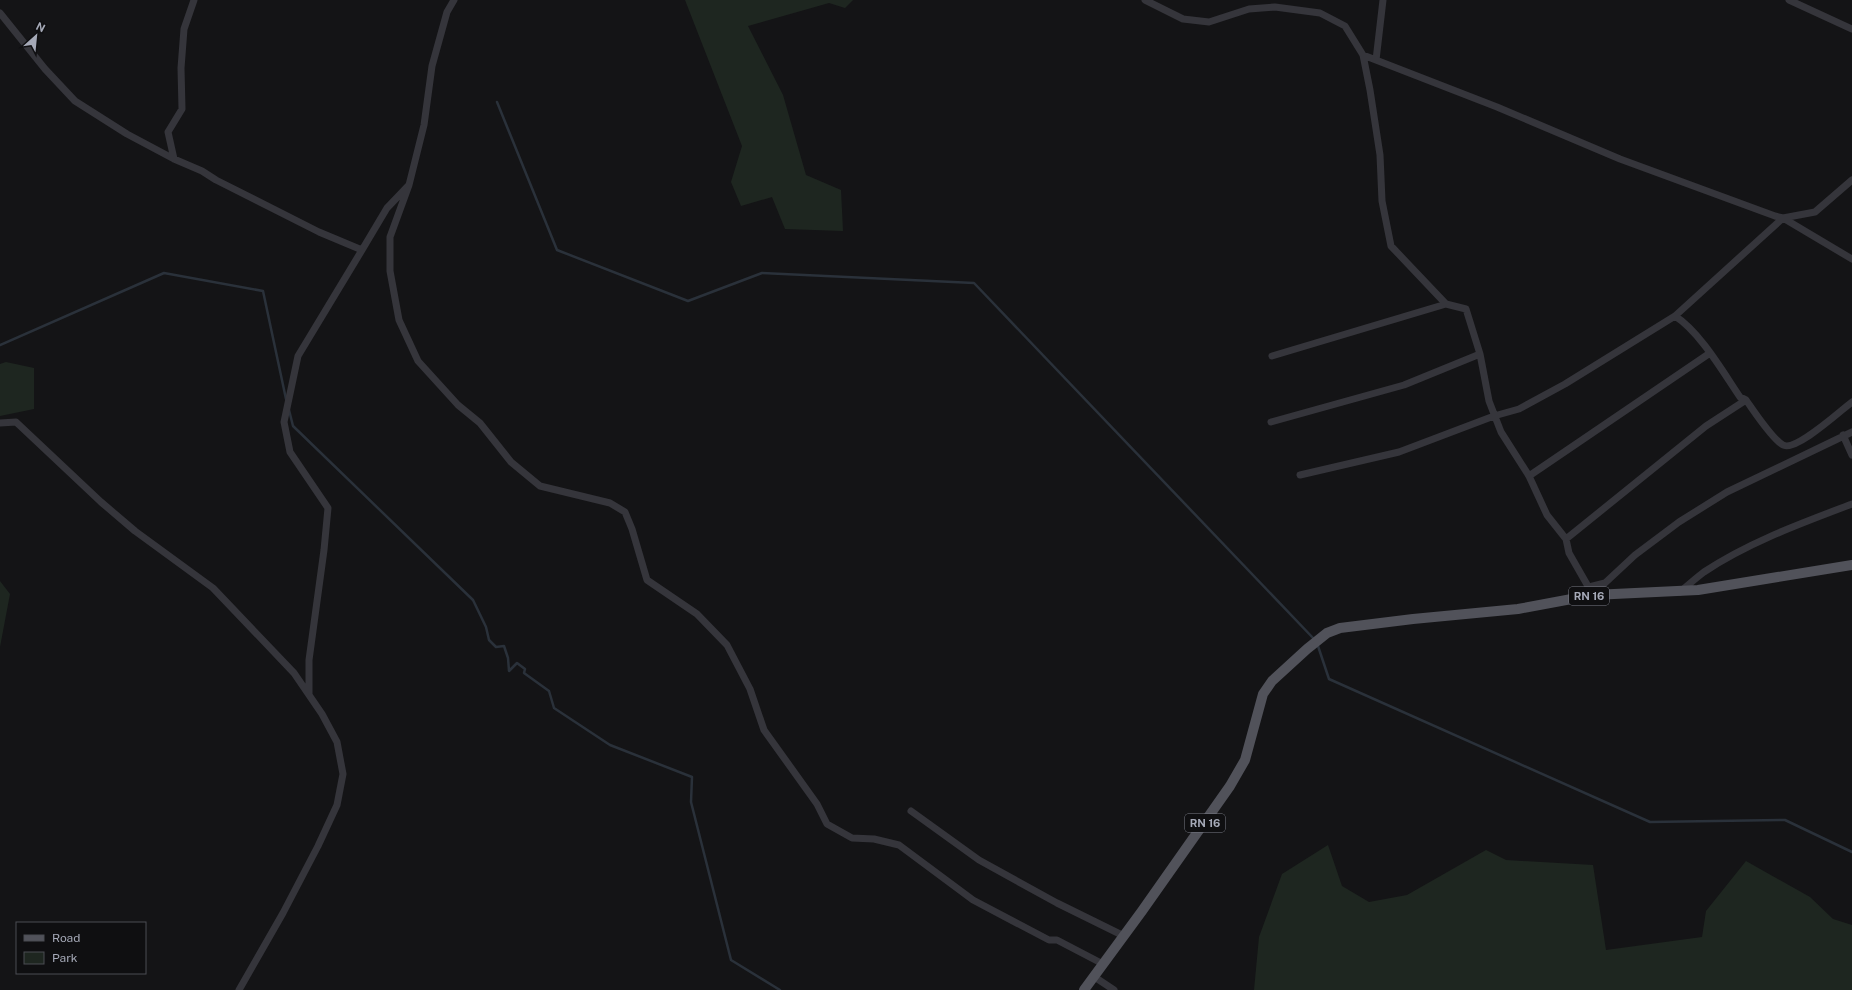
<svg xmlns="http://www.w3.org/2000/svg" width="1852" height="990" viewBox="0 0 1852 990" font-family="'Public Sans',sans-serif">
  <rect width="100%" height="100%" fill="#141416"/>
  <!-- green -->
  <path fill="#1e2620" d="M685 0H853L845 8 829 3 748 26 783 95 806 175 841 190 843 231 785 229 772 197 741 206 731 182 742 146Z
    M6 362 34 368V409L0 416V364Z
    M0 581 10 594 0 647Z
    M1328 845 1342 886 1369 902 1407 895 1486 850 1506 860 1593 865 1606 950 1702 937 1706 911 1746 861 1810 897 1833 919 1852 925V990H1254L1259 937 1282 874Z"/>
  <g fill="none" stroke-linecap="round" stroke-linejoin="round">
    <!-- stream -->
    <path stroke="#2a313a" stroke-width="2.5" d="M497 102 557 250 688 301 762 273 974 283 1314 639
      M0 345 164 273 263 291 286 399
      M289 410 293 426 473 600 486 627 489 640 496 647 504 646 508 658 509 671 517 663 525 669 524 673 549 691 554 708 610 745 692 777 691 802 731 960 780 990
      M1317 643 1329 679 1650 822 1785 820 1852 852"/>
    <!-- street -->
    <path stroke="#35353b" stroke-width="7" d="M1145 0 1183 19 1209 22 1249 9 1275 7 1320 13 1345 26 1363 55 1370 90 1380 155 1382 201 1391 246 1446 304
      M1789 0 1852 29
      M0 13 45 69 75 101 127 134 174 159 202 171 216 180 319 232 362 250 387 208 409 185 424 125 432 66 447 12 454 0
      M1363 55 1497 107 1620 159 1775 216 1783 218 1815 212 1852 180
      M1376 60 1383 0
      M174 159 168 132 182 109 181 68 184 29 194 0
      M409 185 390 237V271L399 320 418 361 458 405 480 423 511 462 540 486 610 503 625 512 632 529 647 580 697 614 727 645 750 689 764 730 817 804 827 824 852 838 874 839 899 845 973 900 1049 940H1057L1103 964
      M1675 316 1783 218 1852 259
      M1272 356 1446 304 1466 309 1480 354 1489 401 1501 432 1529 476 1547 515 1566 539 1569 553 1593 595
      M1271 422 1404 385 1480 354
      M0 423 16 422 101 502 135 531 213 588 294 673 322 714 337 742 343 774 337 805 318 846 283 913 239 990
      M1843 435 1852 455
      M1300 475 1399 452 1494 416 1519 409 1565 384 1675 316C1700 332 1723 372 1740 397L1746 400C1754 411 1772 439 1783 445 1796 452 1841 410 1852 402
      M1529 476 1710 353
      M1566 539 1706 426 1746 400
      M1589 587 1605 583 1635 555 1679 522 1727 492 1852 432
      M1680 592C1688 585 1696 578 1704 572 1749 542 1802 523 1852 504
      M309 694V660L324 550 328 508 290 452 284 422 298 356 362 250
      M911 811 979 860 1057 903 1124 936
      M1093 976 1114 990"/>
    <!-- primary -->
    <path stroke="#51525a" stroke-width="10" d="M1084 990 1142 911 1230 786 1245 760 1263 694 1272 681 1307 649 1327 633 1340 628 1413 619 1518 609 1593 595 1698 590 1852 565"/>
  </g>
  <g text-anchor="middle" stroke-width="3" stroke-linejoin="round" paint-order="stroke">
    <!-- shield labels -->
    <g fill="#0f0f11" stroke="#787b85" stroke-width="1">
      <rect x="1569" y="587" width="40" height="18" rx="3"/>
      <rect x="1185" y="814" width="40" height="18" rx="3"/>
    </g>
    <g font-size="11" font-weight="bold" fill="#a5a9b7">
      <text x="1589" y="600">RN 16</text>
      <text x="1205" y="827">RN 16</text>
    </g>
  </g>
  <!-- legend -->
  <rect x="16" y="922" width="130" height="52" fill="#0f0f11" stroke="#4b4d53"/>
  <rect x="24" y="935" width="20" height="6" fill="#51525a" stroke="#4b4d53"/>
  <text x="52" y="942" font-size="12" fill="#a5a9b7">Road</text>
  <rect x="24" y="952" width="20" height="12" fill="#1e2620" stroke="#4b4d53"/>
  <text x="52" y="962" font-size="12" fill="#a5a9b7">Park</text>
  <!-- north arrow -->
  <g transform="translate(36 36) rotate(27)" stroke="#0f0f11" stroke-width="3" paint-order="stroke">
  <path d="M0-3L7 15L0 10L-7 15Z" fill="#a5a9b7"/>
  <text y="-6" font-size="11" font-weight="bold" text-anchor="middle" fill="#a5a9b7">N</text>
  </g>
</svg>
